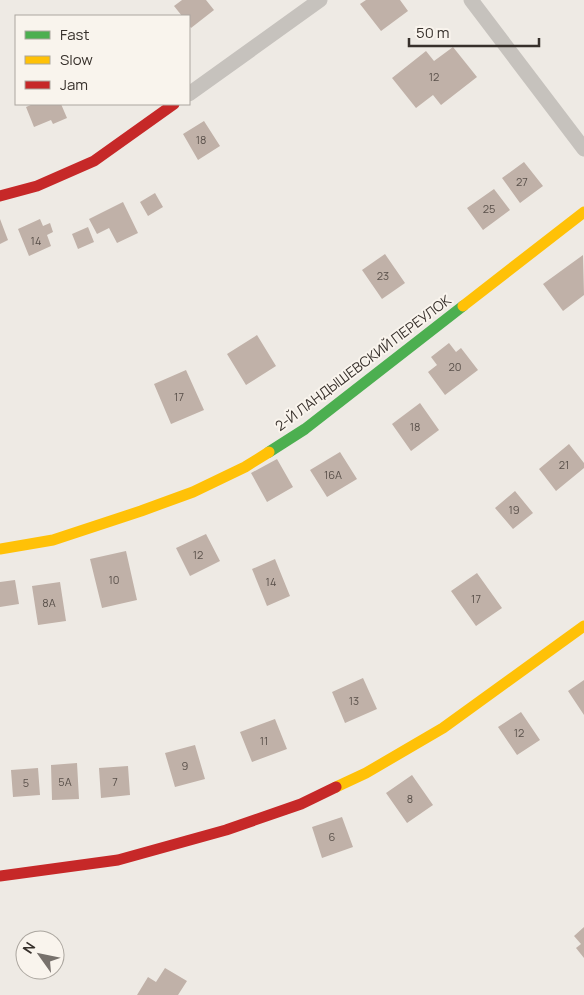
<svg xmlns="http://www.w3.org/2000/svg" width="584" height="995" viewBox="0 0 584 995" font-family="Manrope,sans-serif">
  <rect width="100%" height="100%" fill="#eeeae4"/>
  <!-- building -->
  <path fill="#c0b1a8" d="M182 0H206L214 10 191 28 189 25V16H182L174 6Z
    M366 0H400L408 11 381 31 360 4Z
    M453 47 477 77 441 105 433 95 416 108 392 78 426 51 434 61Z
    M33 104H61L67 118 53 124 51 120 34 127 26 107Z
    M204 121 220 146 198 160 183 134Z
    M524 162 543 186 520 203 502 178Z
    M494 189 510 210 483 230 467 208Z
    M155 193 163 207 148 216 140 202Z
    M123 202 138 233 117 243 109 228 97 234 89 219Z
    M0 219 8 240 0 244Z
    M40 219 43 226 50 223 53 232 47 235 51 246 29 256 18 229Z
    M88 227 94 242 78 249 72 234Z
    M385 254 405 283 382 299 362 270Z
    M583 255 584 295 563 311 543 284Z
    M257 335 276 366 246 385 227 354Z
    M449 343 456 352 461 348 478 370 445 395 428 372 437 365 431 357Z
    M186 370 204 410 171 424 154 384Z
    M420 403 439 430 411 451 392 424Z
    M569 444 584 463V468L556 491 539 469Z
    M340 452 357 479 327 497 310 470Z
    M277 459 293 487 267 502 251 473Z
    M515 491 533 513 513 529 495 508Z
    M206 534 220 561 190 576 176 548Z
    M126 551 137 600 102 608 90 559Z
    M275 559 290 596 267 606 252 569Z
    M477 573 502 608 476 626 451 591Z
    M15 580 19 604 0 607V582Z
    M60 582 66 621 38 625 32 586Z
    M363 678 377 709 345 723 332 692Z
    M584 680V715L568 691Z
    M521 712 540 740 517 755 498 727Z
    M275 719 287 749 252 762 240 732Z
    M195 745 205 779 175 787 165 753Z
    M77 763 79 799 52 800 51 765Z
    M128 766 130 795 101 798 99 768Z
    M38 768 40 795 13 797 11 770Z
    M412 775 433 805 407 823 386 793Z
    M342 817 353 847 322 858 312 827Z
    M584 927V958L576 948 581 944 574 936Z
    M165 968 187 981 178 995H137L148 977 156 982Z"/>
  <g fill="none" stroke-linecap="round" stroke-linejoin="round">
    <!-- street -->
    <path stroke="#c6c2bd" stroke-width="15" d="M471 0 584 149
      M189 94 320 0"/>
    <!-- fast -->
    <path stroke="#4caf50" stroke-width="11" d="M269 452 305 429 463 306"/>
    <!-- slow -->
    <path stroke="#ffc107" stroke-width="11" d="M463 306 584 212
      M0 549 53 540 141 511 193 492 245 467 269 452
      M336 787 366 773 443 728 584 626"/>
    <!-- jam -->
    <path stroke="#c62828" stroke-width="11" d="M0 196 37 186 94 161 174 104
      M0 876 118 860 226 830 301 804 336 787"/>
  </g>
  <g text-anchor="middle" stroke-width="4" stroke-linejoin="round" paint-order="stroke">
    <!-- number labels -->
    <g font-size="11" fill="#59504a">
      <text x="434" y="81">12</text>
      <text x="201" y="144">18</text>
      <text x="522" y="186">27</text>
      <text x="489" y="213">25</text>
      <text x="36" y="245">14</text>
      <text x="383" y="280">23</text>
      <text x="455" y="371">20</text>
      <text x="179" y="401">17</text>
      <text x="415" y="431">18</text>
      <text x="564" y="469">21</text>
      <text x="333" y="479">16А</text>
      <text x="514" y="514">19</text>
      <text x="198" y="559">12</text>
      <text x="114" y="584">10</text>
      <text x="271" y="586">14</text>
      <text x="476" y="603">17</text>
      <text x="49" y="607">8А</text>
      <text x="354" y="705">13</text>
      <text x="519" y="737">12</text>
      <text x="264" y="745">11</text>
      <text x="185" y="770">9</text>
      <text x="65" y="786">5А</text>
      <text x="115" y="786">7</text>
      <text x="26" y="787">5</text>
      <text x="410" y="803">8</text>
      <text x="332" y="841">6</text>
    </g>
    <!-- street labels -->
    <g font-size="14" fill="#37302b" stroke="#f9f4ed">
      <text transform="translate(363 363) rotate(-37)" y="5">2-Й ЛАНДЫШЕВСКИЙ ПЕРЕУЛОК</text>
    </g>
  </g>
  <!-- legend -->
  <rect x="15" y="15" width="175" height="90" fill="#f9f4ed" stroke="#aba69f"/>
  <rect x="25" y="31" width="25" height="8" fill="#4caf50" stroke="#aba69f"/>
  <text x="60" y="40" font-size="15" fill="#37302b">Fast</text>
  <rect x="25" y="56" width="25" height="8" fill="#ffc107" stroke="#aba69f"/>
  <text x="60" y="65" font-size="15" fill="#37302b">Slow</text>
  <rect x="25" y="81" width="25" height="8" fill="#c62828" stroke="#aba69f"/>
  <text x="60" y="90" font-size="15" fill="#37302b">Jam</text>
  <!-- north arrow -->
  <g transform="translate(40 955) rotate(303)"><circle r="24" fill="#f9f4ed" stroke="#aba69f"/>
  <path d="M0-4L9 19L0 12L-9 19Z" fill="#77716c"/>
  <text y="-8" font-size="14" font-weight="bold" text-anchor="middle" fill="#37302b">N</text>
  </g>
  <!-- scale -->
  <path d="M409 38v8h130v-8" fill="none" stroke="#37302b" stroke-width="2.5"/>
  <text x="416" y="38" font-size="15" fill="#37302b" stroke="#f9f4ed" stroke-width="4" paint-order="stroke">50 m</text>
</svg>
